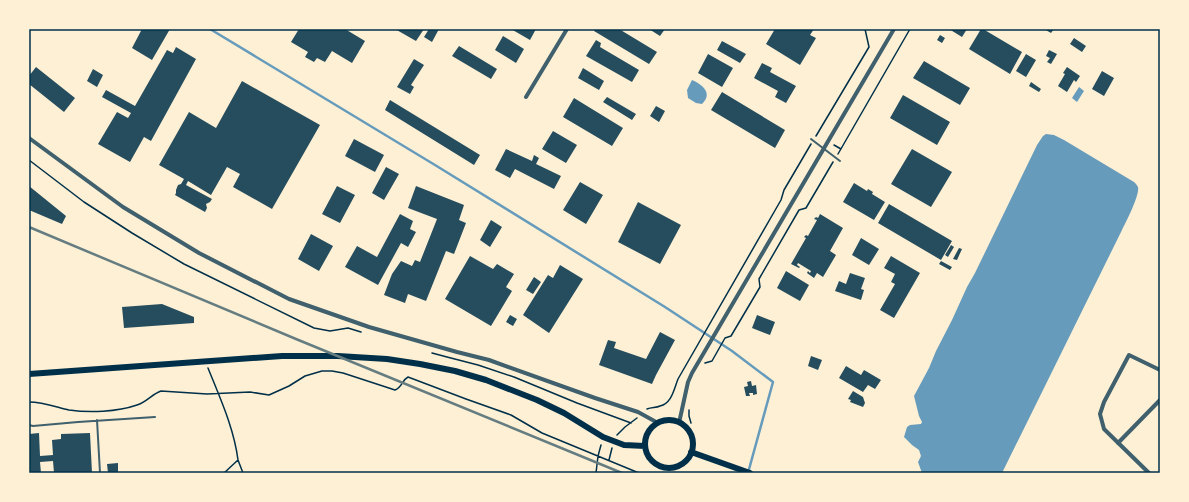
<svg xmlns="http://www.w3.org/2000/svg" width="1189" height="502" viewBox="0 0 1189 502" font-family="'PT Sans Narrow',sans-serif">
  <rect width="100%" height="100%" fill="#fdf0d5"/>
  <!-- water -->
  <path fill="#669bbc" d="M692 80C703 85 713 93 702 104L696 103 688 98 687 90Z
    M1079 87 1084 91 1077 102 1072 98Z
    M1046 134 1054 135 1064 140 1134 182C1136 184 1137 185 1138 187 1140 195 1126 222 1122 230L1002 473H922L918 462 921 456 919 450 912 445 904 437 907 427 910 425 921 424 922 422 919 416 914 396 929 368 936 351 952 320 967 287 975 273 1037 145 1043 136Z"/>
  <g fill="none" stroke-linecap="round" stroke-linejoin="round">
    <!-- stream -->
    <path stroke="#669bbc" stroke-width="2.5" d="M210 29 435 165 665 307 732 351 773 382 748 473"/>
  </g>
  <!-- building -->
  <path fill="#264d5e" d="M142 29H170L152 60 132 48Z
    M299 29H345L365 41 352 63 332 51 325 62 317 58 314 62 305 57 308 52 291 42Z
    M395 29H424L416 41Z
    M429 29H439L432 42 424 37Z
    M511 29H536L530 40Z
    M595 29H619L657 52 649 64 594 31Z
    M649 29H665L660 36Z
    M775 29H814L810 35 816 38 800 65 766 44Z
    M949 29H967L962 37Z
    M981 29H983L1022 52 1010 74 969 49Z
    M1044 29H1054L1051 33Z
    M940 35 945 38 942 43 937 40Z
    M503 36 524 49 516 63 495 50Z
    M1074 38 1086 46 1082 52 1070 44Z
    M596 40 601 43 600 47 639 70 632 82 586 56Z
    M722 41 746 54 740 63 717 50Z
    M459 46 497 69 491 79 452 56Z
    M176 47 196 59 151 141 144 137 130 162 98 144 117 112 128 118 131 113 102 97 106 90 135 106 167 50 173 53Z
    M1049 50 1057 54 1051 64 1047 62 1050 58 1046 56Z
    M708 54 733 68 722 87 698 73Z
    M1026 54 1036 60 1026 77 1016 71Z
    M414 59 424 65 411 85 414 87 410 94 397 87Z
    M924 61 970 88 960 105 913 78Z
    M762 63 772 68 770 72 796 86 786 103 775 97 778 91 754 78Z
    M36 67 75 98 64 112 29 84V76Z
    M1067 67 1080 76 1076 82 1074 80 1067 92 1058 86 1065 74 1063 73Z
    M583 68 604 81 599 90 578 78Z
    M93 69 103 75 97 87 87 81Z
    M1102 71 1114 78 1104 96 1092 89Z
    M242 81 320 125 272 209 233 187 240 174 227 167 211 195 188 181 186 185 212 199 210 202 206 204 207 208 205 212 175 195 176 193V190L178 185 181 184 184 179 159 165 189 112 216 128Z
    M1031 82 1041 89 1039 92 1029 86Z
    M722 92 785 130 775 148 711 110Z
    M903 95 950 122 937 145 890 118Z
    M607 97 636 114 632 120 603 102Z
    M574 98 623 128 612 146 563 117Z
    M390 100 480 155 474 165 385 110Z
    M656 106 665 111 659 122 650 116Z
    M553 131 577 145 566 163 542 149Z
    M354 139 384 155 375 172 345 156Z
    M506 149 532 161 534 155 539 158 536 164 561 176 554 189 515 169 510 178 495 170Z
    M912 149 952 172 931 207 891 184Z
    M386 167 399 174 384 200 372 193Z
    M580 182 603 195 586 224 563 210Z
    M854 183 867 191 868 189 873 192 872 194 885 202 874 220 843 202Z
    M29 186 66 216 62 224 29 210Z
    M337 186 355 195 340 223 322 214Z
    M416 186 464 205 459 220 466 223 454 254 446 251 426 301 408 294 405 303 384 295 392 274 401 261 412 266 415 260 420 262 437 219 408 208Z
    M638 202 681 225 660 264 618 242Z
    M889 204 952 241 941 260 878 223Z
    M400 214 413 221 410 229 416 232 408 247 401 243 378 285 345 267 357 246 377 257Z
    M820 214 843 228 830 251 836 255 823 277 817 273 814 278 807 273 808 271 810 273 811 271 798 263 797 265 800 267 799 268 791 264 806 238 804 237 806 235 808 236 817 220 814 219 816 217 818 218Z
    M491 220 502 227 490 247 480 240Z
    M311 234 333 246 319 271 298 259Z
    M861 238 879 249 869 265 852 255Z
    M951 245 954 247 948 257 945 255Z
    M959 248 962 249 957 260 953 259Z
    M470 256 493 269 497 264 514 274 506 287 512 291 491 326 445 299Z
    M891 256 920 273 894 318 880 310 895 284 891 282 895 274 884 268Z
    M941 261 952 267 950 270 939 264Z
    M560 265 583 279 549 333 523 315 548 275 553 278Z
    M786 271 809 285 800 301 777 288Z
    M850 273 865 278 861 289 864 290 861 300 835 291 839 281 846 284Z
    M534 277 541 282 533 294 526 290Z
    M162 304 194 317V323L124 328 122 307Z
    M510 315 517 319 513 326 506 322Z
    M757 315 775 322 770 335 752 328Z
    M660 332 675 340 656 375 652 384 599 365 608 340 616 342 614 348 646 359Z
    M811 356 822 360 818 370 808 366Z
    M846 366 861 375 864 370 881 380 875 389 868 385 863 392 839 378Z
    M751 381 752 386 756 385 757 394 753 395V393H749L750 396H746L744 387 748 386 747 382Z
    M853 391 863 397 865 403 863 407 850 402 851 400 848 399Z
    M39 433 40 456 53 455 52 440 61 439V434L90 433 92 473H54L53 461 40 462 41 473H29V434Z
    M118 463V473H108L107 464Z"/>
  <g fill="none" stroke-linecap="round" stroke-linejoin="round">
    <!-- path -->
    <path stroke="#003049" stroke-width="1.5" d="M816 136 869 47 865 29
      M834 145 841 149
      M838 154 910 29
      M29 160 84 202 132 233 184 264 314 328 330 331 348 328 361 332
      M432 353 447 357 478 365 514 377 577 403 631 423
      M705 363 712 361 725 338 731 336 760 287 759 279 799 210 806 208 833 162
      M208 368C220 398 234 428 238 460L224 473
      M29 402C43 402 56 407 69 410 89 413 117 412 137 405 147 402 152 394 161 391L207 394 250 392 269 395 289 386 305 376 322 371H332L343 373 395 390C402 388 402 380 408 377L466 399 511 415 542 433 639 473
      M647 409C652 407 656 408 660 406 672 403 674 389 678 379L781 200 784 190 811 144
      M689 410V416L691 423
      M617 435 625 427 637 418
      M238 460 243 473
      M609 460 612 448
      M596 473 598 456 601 445"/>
    <!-- service -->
    <path stroke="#3f606c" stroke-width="2" d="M811 139 840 161
      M97 420 100 473
      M29 425 33 426 78 422 155 417"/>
    <!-- minor -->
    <path stroke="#3f606c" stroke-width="4" d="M526 97 567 29
      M29 138 123 207 199 253 289 299 369 327 457 352 489 360 595 398 638 412 658 423
      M679 423 688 382 692 373 894 29
      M1118 443 1160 400
      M1149 473 1104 429 1100 414 1104 402 1129 355 1160 370"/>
    <!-- secondary -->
    <path stroke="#003049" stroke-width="6" d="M29 374 282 356H338L387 359 420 364 455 371 486 380 537 400 564 413 603 437 624 445 645 446
      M645 444a24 24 0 1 1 48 0a24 24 0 1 1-48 0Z
      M691 452 750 473"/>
    <!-- rail -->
    <path stroke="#657d81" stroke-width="2.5" d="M29 227 296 339 622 473"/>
  </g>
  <!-- border -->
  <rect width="1189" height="502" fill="none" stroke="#fdf0d5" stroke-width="60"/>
  <rect x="30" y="30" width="1129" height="442" fill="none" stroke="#003049" stroke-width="1.5"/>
</svg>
